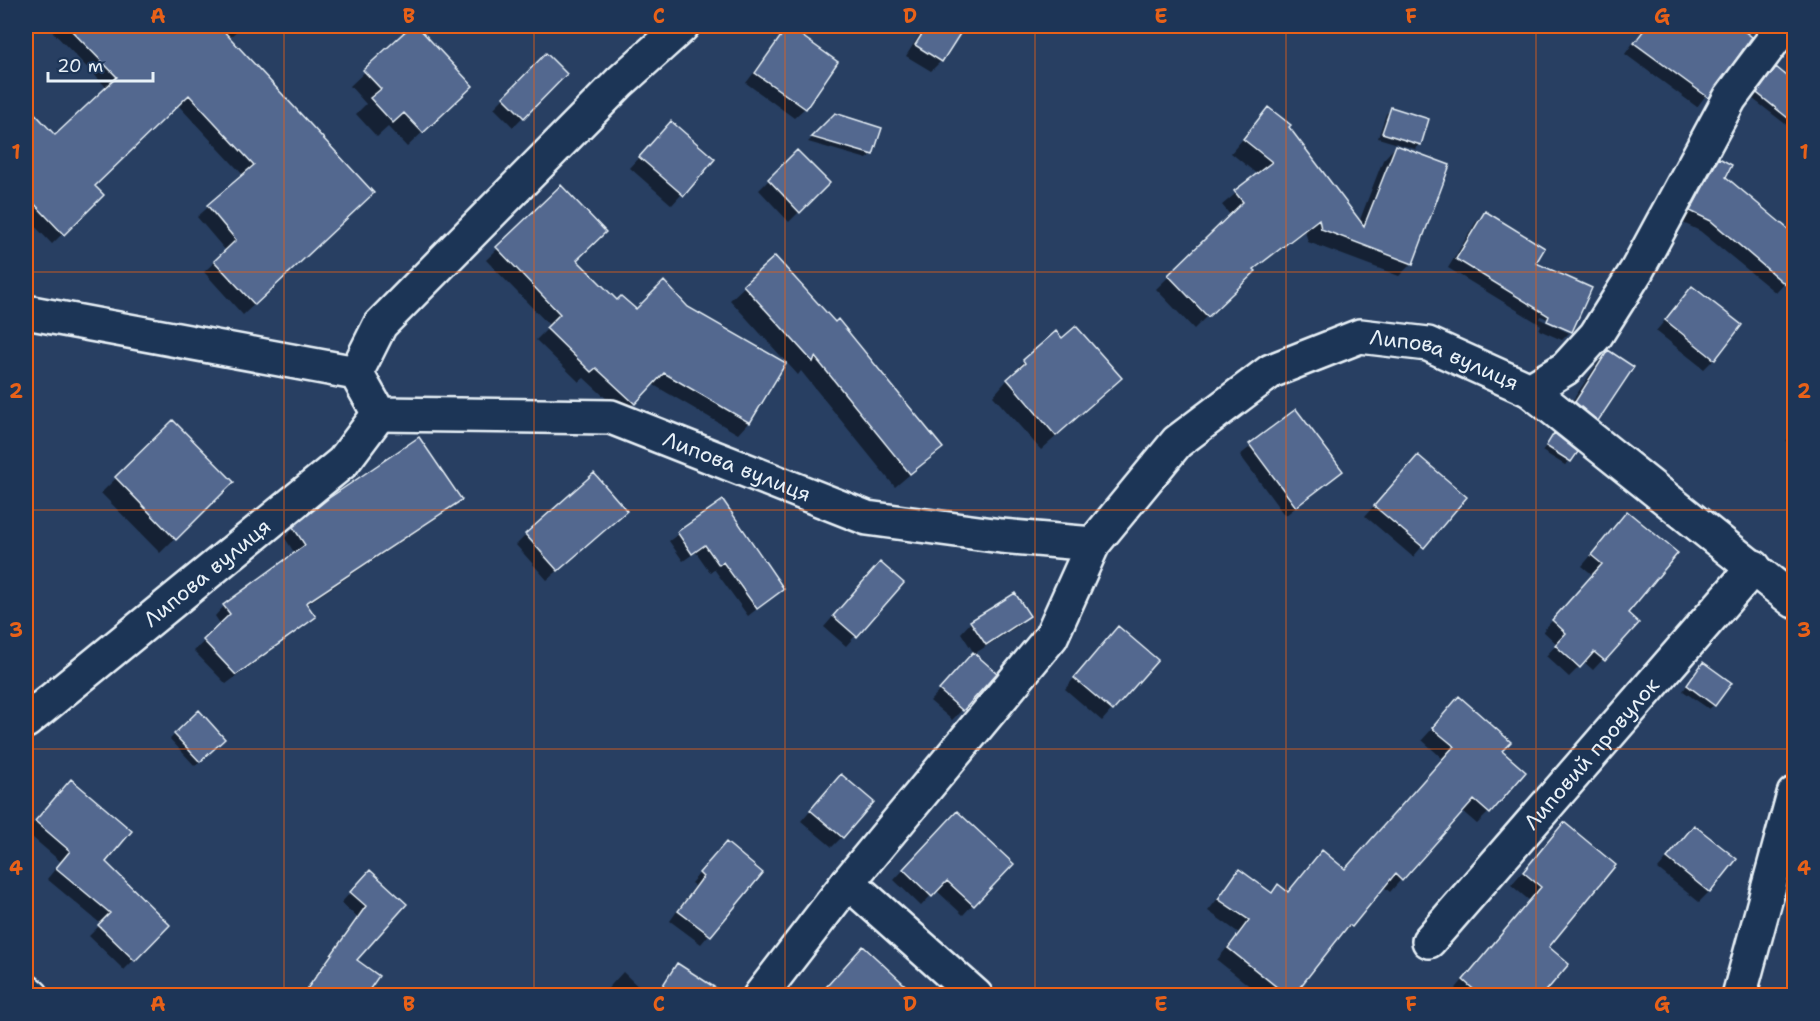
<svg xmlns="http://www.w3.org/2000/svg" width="1820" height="1021" viewBox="0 0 1820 1021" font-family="'Shantell Sans',sans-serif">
  <rect width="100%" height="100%" fill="#283f62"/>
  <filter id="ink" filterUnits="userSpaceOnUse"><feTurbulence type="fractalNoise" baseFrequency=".0167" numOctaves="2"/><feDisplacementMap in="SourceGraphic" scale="12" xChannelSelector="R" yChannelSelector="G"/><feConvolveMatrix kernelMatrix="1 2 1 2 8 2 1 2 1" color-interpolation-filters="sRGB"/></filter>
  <g filter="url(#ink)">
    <!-- shadow -->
    <path fill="#0007" fill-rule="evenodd" d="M47 26H242L229 38 362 203 243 315 204 272 226 251 197 217 244 176 178 105 93 186 102 195 52 244 26 217V106L55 137 107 88Z
      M413 26 471 86 407 147 388 127 377 137 356 114 366 104 350 86Z
      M846 26H856L851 30Z
      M925 26H963L941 61 931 71 906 56Z
      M1641 26H1734L1750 37 1697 107 1625 54 1644 28Z
      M788 28 805 108 794 118 746 83Z
      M546 55 565 74 513 127 494 108Z
      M1777 69 1794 83V119L1788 126 1753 99Z
      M1268 109 1287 127 1359 222 1383 160 1396 146 1412 263 1399 276 1308 242 1305 231 1253 270 1194 329 1156 289 1231 216 1222 205 1258 175 1231 153Z
      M1391 109 1420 144 1415 149 1378 138 1386 114Z
      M835 115 872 154 867 159 808 142Z
      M661 133 713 159 672 205 630 168Z
      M797 152 828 183 789 222 759 190Z
      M1719 160 1725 177 1794 236V273L1776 293 1700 231 1681 222 1709 170Z
      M561 187 575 260 617 302 636 311 687 308 784 364 749 422 738 434 652 384 623 414 584 378 579 382 536 340 550 326 486 260Z
      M1485 213 1533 263 1571 331 1562 340 1539 330 1541 325 1448 268 1476 222ZM1541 316 1569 329V333L1540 319Z
      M775 258 941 448 895 487 801 371 798 375 730 300Z
      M1692 288 1714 359 1704 369 1656 331Z
      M1608 352 1597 420 1587 430 1565 412 1598 362Z
      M1024 361 1105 393 1041 450 993 396Z
      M1296 411 1341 471 1285 516 1240 455Z
      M173 422 232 482 160 553 101 493Z
      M1794 433V452L1786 441Z
      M1554 435 1570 461 1565 465 1542 451Z
      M1408 467 1465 497 1413 557 1365 516Z
      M460 500 450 509 306 605 314 616 304 626 226 684 194 651 221 625 215 616 224 606 295 554 285 538 294 528Z
      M723 502 782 589 748 616 714 569 710 572 696 552 683 561 669 541Z
      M1627 513 1626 613 1637 623 1593 670 1584 662 1569 677 1546 656 1557 644 1543 631 1593 575 1582 566Z
      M615 521 547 580 516 545 526 535Z
      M870 574 902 583 846 646 824 627Z
      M1028 616 1018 626 974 654 962 710 952 720 930 701 974 653 961 633 971 622Z
      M1108 638 1155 660 1102 721 1065 689Z
      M1698 669 1714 705 1709 709 1683 691Z
      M1459 699 1500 751 1489 812 1477 824 1462 811 1390 892 1383 886 1351 926 1338 936 1291 996H1262L1217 960 1239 933 1208 911 1239 871 1271 894 1279 886 1287 893 1322 852 1345 870 1443 759 1422 740Z
      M199 712 223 739 195 766 170 739Z
      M831 786 842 837 832 847 801 821Z
      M61 791 104 862 168 925 124 970 89 936 101 924 47 879 61 862 26 832Z
      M947 823 1011 863 963 915 936 890 921 906 894 880Z
      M1564 824 1540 996H1453L1451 994 1530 901 1511 885Z
      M1694 827 1709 892 1699 902 1658 869Z
      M717 853 761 873 701 944 670 921 695 886 691 883Z
      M360 882 405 904 355 960 363 996H301L357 917 341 903Z
      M623 972 648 996H601Z"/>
    <!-- building -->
    <path fill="#53688f" stroke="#e8f1f8" stroke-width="1.5" d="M67 26H219L374 193 255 305 214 261 236 240 207 205 254 165 189 95 95 186 104 195 64 235 26 195V104L55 135 117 77Z
      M411 26H417L473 86 423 133 404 113 393 123 370 98 381 89 363 70Z
      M788 26 838 62 806 109 755 73Z
      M927 26H965L942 62 915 45Z
      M1647 26H1737L1752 37 1709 98 1634 43Z
      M546 53 567 74 524 118 503 97Z
      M1776 67 1794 82V123L1757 93Z
      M1268 107 1291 125 1289 127 1364 226 1396 145 1450 165 1413 264 1321 229 1319 219 1254 269 1256 271 1208 317 1168 275 1243 202 1234 191 1272 162 1243 139Z
      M1391 107 1429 119 1421 145 1382 133Z
      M835 113 882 128 873 155 811 137Z
      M671 121 715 159 684 196 639 157Z
      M797 150 830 183 800 213 768 179Z
      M1719 158 1732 165 1726 177 1794 234V292L1711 221 1690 211Z
      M561 185 606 232 577 260 617 300 621 296 636 309 664 281 688 307 786 363 750 423 664 373 635 404 596 368 591 372 546 328 560 314 496 247Z
      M1485 211 1545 248 1536 263 1592 288 1572 332 1547 321 1549 316 1456 259Z
      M775 256 835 322 838 319 943 448 910 474 815 357 813 362 743 285Z
      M1692 286 1742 325 1715 360 1665 320Z
      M1076 326 1122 378 1056 436 1007 379 1025 363 1023 360 1056 331 1062 338Z
      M1608 350 1634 367 1598 421 1575 402Z
      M1296 409 1343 471 1296 507 1249 444Z
      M173 420 234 482 176 540 115 477Z
      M1554 433 1578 452 1571 462 1546 446Z
      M419 437 462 500 306 603 316 617 236 675 203 640 230 614 223 605 305 545 293 527 329 498Z
      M1418 455 1467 497 1424 548 1374 506Z
      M594 473 627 511 558 571 525 534Z
      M723 500 784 589 757 609 723 562 719 565 705 545 692 554 677 532Z
      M1627 511 1678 553 1628 613 1639 623 1605 661 1594 652 1580 668 1555 645 1566 633 1552 620 1602 564 1591 555Z
      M880 562 904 583 857 637 833 616Z
      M1015 593 1030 616 986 645 970 621Z
      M1118 626 1158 660 1113 711 1074 678Z
      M973 652 997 673 963 711 939 690Z
      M1703 662 1732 683 1715 706 1687 685Z
      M1459 696 1511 742 1502 751 1526 772 1490 814 1474 800 1402 881 1395 874 1352 927 1349 925 1293 996H1288L1228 948 1249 920 1218 899 1239 869 1272 893 1278 884 1288 892 1322 850 1345 869 1454 746 1432 728Z
      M199 710 225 739 200 762 174 734Z
      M841 774 874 802 843 838 810 810Z
      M71 779 132 831 106 862 170 925 135 961 98 925 110 913 56 868 70 851 35 821Z
      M957 811 1014 864 974 906 947 881 932 897 903 869Z
      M1564 822 1616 865 1549 947 1569 964 1542 996H1481L1463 980 1541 887 1523 872Z
      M1694 825 1737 859 1710 893 1667 858Z
      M726 842 763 873 711 936 678 911 703 877 699 873Z
      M370 870 407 904 357 960 379 976 365 996H302L366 906 350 892Z
      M863 946 917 996H818Z
      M677 963 728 996H656Z"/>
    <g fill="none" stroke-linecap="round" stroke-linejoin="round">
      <!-- minor casing -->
      <g stroke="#e8f1f8" stroke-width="38">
        <g id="minor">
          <path id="s1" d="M26 312 356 373 379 414 611 417 867 518 1001 536 1093 544"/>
          <path d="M356 373 380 325 620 82 682 26"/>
          <path d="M1530 390 1794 601"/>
          <path id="s2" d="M26 721 343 462 379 414"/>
          <path d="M848 882 976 996"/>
          <path id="s3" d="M1429 941 1754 567"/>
          <path d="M26 991 32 996"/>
          <path id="s4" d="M760 996 848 882 1051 637 1093 544 1177 442 1271 371 1360 336 1428 344 1530 390 1566 368 1596 335 1637 270 1730 98 1784 26"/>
          <path d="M1739 996 1794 794"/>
        </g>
      </g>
      <!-- minor -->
      <use href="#minor" stroke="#1d3557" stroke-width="33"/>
    </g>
  </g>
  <!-- grid -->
  <path fill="none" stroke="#e86118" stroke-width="1.5" stroke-opacity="0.55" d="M284 26V996M534 26V996M785 26V996M1035 26V996M1286 26V996M1536 26V996M26 272H1794M26 510H1794M26 749H1794"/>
  <g text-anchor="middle" stroke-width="5" stroke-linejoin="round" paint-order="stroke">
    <!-- street labels -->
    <g font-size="21" fill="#e8f1f8" stroke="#1d3557">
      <text dy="7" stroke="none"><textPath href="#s4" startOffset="998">Липова вулиця</textPath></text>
      <text dy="7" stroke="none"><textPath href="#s1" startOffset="750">Липова вулиця</textPath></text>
      <text dy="7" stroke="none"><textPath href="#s2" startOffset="234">Липова вулиця</textPath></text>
      <text dy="7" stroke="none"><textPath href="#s3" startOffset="248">Липовий провулок</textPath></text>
    </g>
  </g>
  <!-- margin -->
  <rect width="1820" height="1021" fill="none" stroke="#1d3557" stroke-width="66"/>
  <!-- scale -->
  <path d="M48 72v9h105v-9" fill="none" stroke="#e8f1f8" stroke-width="3"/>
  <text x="57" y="72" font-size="18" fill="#e8f1f8" stroke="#1d3557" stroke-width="4.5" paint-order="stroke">20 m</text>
  <rect x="33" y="33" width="1754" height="955" fill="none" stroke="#e86118" stroke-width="2"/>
  <g font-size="20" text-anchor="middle" font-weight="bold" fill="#e86118">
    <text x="158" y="23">A</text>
    <text x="409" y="23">B</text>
    <text x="659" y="23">C</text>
    <text x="910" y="23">D</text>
    <text x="1161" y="23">E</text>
    <text x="1411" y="23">F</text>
    <text x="1662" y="23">G</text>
    <text x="16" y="159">1</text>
    <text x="1804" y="159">1</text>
    <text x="16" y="398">2</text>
    <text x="1804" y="398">2</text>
    <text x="16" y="637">3</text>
    <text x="1804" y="637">3</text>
    <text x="16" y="875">4</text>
    <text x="1804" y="875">4</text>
    <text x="158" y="1011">A</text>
    <text x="409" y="1011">B</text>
    <text x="659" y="1011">C</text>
    <text x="910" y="1011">D</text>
    <text x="1161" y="1011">E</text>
    <text x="1411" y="1011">F</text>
    <text x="1662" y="1011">G</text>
  </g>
</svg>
